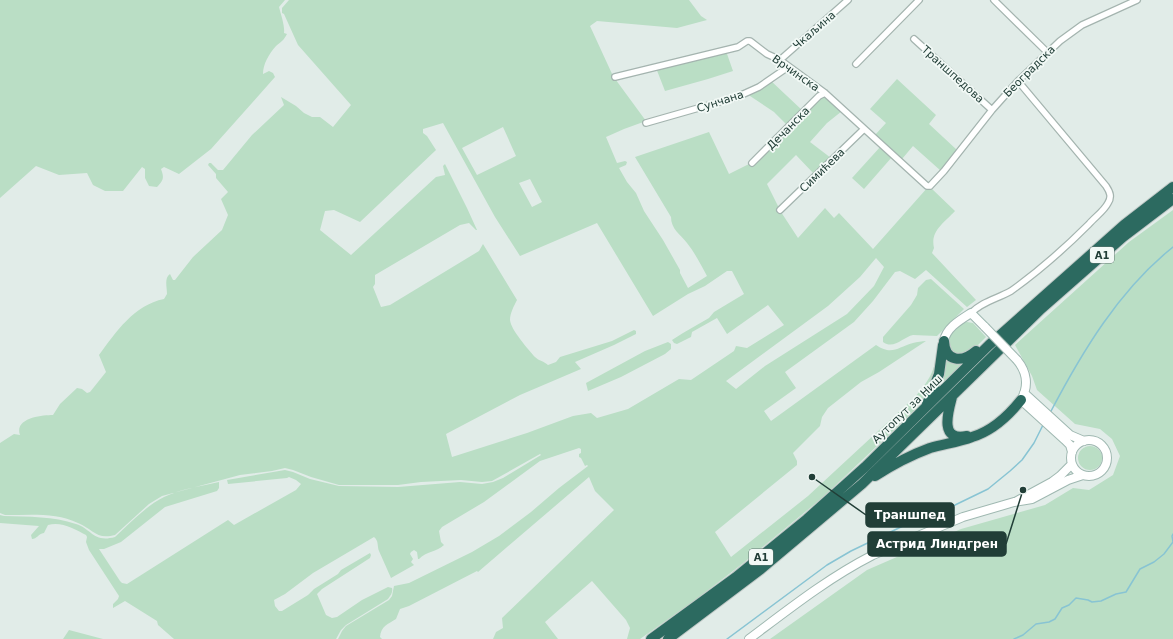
<svg xmlns="http://www.w3.org/2000/svg" width="1173" height="639" viewBox="0 0 1173 639" font-family="'DejaVu Sans',sans-serif">
  <rect width="100%" height="100%" fill="#e1ece8"/>
  <!-- green -->
  <path fill="#badec5" fill-rule="evenodd" d="M0 0H285L279 7C281 15 285 26 284 33L287 34C284 40 281 42 276 46 269 54 263 64 263 74L269 71 273 73 275 77 211 149 179 174 164 167 161 169C164 177 164 180 157 187L149 186 145 178V169L142 167 123 191H105L93 185 87 173 59 175 36 166 0 198Z
    M289 0H689L701 16 707 20 677 28 597 21 590 26 613 76 646 121 624 129 606 137 617 163 625 161 627 162 626 165 619 168 627 182 636 193 644 211 663 240 680 270V273L688 288 707 276C701 265 695 253 687 243 680 234 671 229 671 217L635 157 709 132 729 174 749 164 751 166 820 97 825 95 842 111 827 123 810 142 831 158 814 174 796 155 767 184 781 212 798 238 825 208 834 218 839 213 873 249 928 187 931 188 955 211C944 223 930 231 934 248L932 253 976 300 967 307 926 270 915 279 900 271 895 272 873 301 854 322 785 372 796 388 764 411 771 421 876 345C892 356 898 347 913 343 917 342 922 341 926 341L879 372 861 382 828 408 822 417 820 426 793 453 797 461V465L715 532 731 557 808 496 916 396C929 380 934 373 937 352H939L938 366 929 390 914 411 822 498 742 564 694 601 640 639H627L630 628 626 620 592 581 545 622 558 639H493L496 632 503 628 502 618 614 510 595 491 589 477 478 572 477 571 409 606 400 609 396 619C388 624 381 626 380 637L382 639H338L342 631 346 626 389 600 392 596 394 586 409 583 472 552 499 536 531 512 559 488 588 466 587 465 585 466 581 458 579 457V454L581 453V449L579 448 540 461 484 502 442 527 439 531 441 542 444 545C437 552 426 551 419 559H418L417 552 414 550 411 552 410 554 413 559 411 562 414 565 391 578C387 569 383 560 379 551 377 546 379 541 374 537L313 573 285 594 274 600 275 606 279 611H282L308 595 314 589 338 574 341 570 370 553 371 555 370 558 322 589 317 594 326 615 332 618 337 617 362 600 388 587 392 588C393 592 391 595 388 599L346 625 341 630 336 639H174L158 625 157 621 125 601 113 608V604L118 599 119 596 89 550 86 542 87 537 86 535C75 529 61 521 48 525L44 533C38 534 37 539 32 539L31 535 39 526 0 523V515L4 516C29 517 53 516 76 524 92 529 93 543 115 537 130 523 146 506 164 497 181 489 201 486 219 482V488L217 491 165 507 121 542 104 549H99L120 581 122 583 127 584 228 520 234 525 296 490 301 484 296 480 289 477 287 478 228 484 227 480 285 470 293 472 310 479 339 486 398 487 460 482 482 484 493 482 503 478 541 455 540 454 492 481 482 482 461 480 421 482 398 485H339L311 477 293 470 285 468 272 471 240 475 162 496 149 504 115 535C96 540 93 529 78 523 56 512 29 515 5 515L0 513V443L14 434 20 435C14 418 42 415 53 415L60 404 77 388 82 389 87 393 90 392 106 372 99 355C116 332 134 305 164 299L167 294C167 287 164 278 170 274L173 280H175L193 257 222 230 228 215 221 199 228 192 216 178V174L208 165 209 163H211L218 170H223L252 135 284 105 281 97 296 106 304 113 312 117H320L333 127 351 105 298 45 284 14 282 13V8ZM443 123 495 217 520 256 597 223 653 316 688 294 705 286 727 271H732L744 294 714 312 709 318 683 333 672 340 674 343 677 344 691 337 692 332 717 318 727 334 768 305 784 325 747 348 736 346 734 351 691 380 679 379 628 409 597 418 591 413 573 416 527 433 452 457 446 434 520 395 581 369 575 362 614 345 636 334V331L634 330 612 341 560 357 556 362 548 365C544 361 539 361 535 357 528 349 511 330 510 320 510 313 514 306 517 300L483 244 479 251 390 305 381 307 373 287 375 284V275L460 225 469 223 476 230H477L467 208 445 164 443 166 445 175 436 177 351 255 320 230 325 211 334 210 360 222 436 150 427 136 423 133V129ZM503 127 516 156 477 175 462 148ZM530 179 542 202 532 207 519 183ZM876 258 884 267 874 286 847 314 765 366 736 389 726 381 828 306 860 277Z
    M726 51 733 71 708 79 665 91 656 68Z
    M897 79 936 115 929 124 957 150 941 171 913 146 902 159 875 135 886 123 870 109Z
    M770 80 803 111 788 126 774 112 747 94Z
    M881 146 892 157 864 189 852 178Z
    M1173 210V639H770L867 570 961 529 1045 505 1073 488 1089 490 1113 475 1120 456 1112 439 1100 429 1075 424 1037 390 1032 376 1015 345 1129 242Z
    M931 279 964 309 937 336C929 336 921 335 913 335 903 337 894 350 883 342V337L911 305 917 295 918 288 926 280Z
    M967 322 973 323 986 337 971 352 962 356 952 353C950 349 947 343 947 339 947 334 962 322 967 322Z
    M668 342 671 344V349L665 354 621 377 588 391 586 383 645 351Z
    M944 351 957 363H966L938 390Z
    M1078 458a12 12 0 1 1 24 0a12 12 0 1 1-24 0Z
    M69 630 103 639H63Z"/>
  <g fill="none" stroke-linecap="round" stroke-linejoin="round">
    <!-- stream -->
    <path stroke="#88c4d3" stroke-width="1.5" d="M1050 413C1082 352 1119 290 1173 247
      M727 639 827 565 851 551 903 526 955 505 988 489 1010 471 1022 460 1034 443 1043 425
      M1014 639 1023 635 1036 624 1049 622 1055 619 1062 608 1069 605 1076 598 1088 600 1092 602 1101 601 1116 594 1126 592 1140 569 1154 562 1164 554 1173 542 1172 536 1173 534"/>
    <!-- street casing -->
    <g stroke="#a4b4af" stroke-width="8">
      <path id="street" d="M994 0 1047 52
        M914 39 992 110
        M780 60 848 0
        M856 64 919 0
        M615 77 738 47 747 41H750L767 54 780 60 825 93 927 186H930L944 171 992 110 1018 81 1060 41 1082 25 1137 0
        M646 123 737 97 759 87 788 67
        M752 163 819 96 825 93
        M780 210 864 129
        M971 313C983 301 997 299 1011 291 1039 271 1065 248 1089 224 1095 217 1104 211 1108 203 1112 197 1110 192 1106 186L1018 81"/>
    </g>
    <!-- secondary casing -->
    <g stroke="#9fb8b1" stroke-width="10">
      <path id="secondary" d="M944 341C946 328 960 320 971 313L985 327
        M1017 360C1027 372 1029 386 1021 400L1065 440 1070 445 1072 452
        M1024 393 1070 435 1084 441
        M1071 458a18 18 0 1 1 36 0a18 18 0 1 1-36 0Z
        M1017 501 1052 482 1060 476 1072 464
        M749 639C789 609 828 578 873 555L963 517 1014 502 1032 499 1068 480 1083 475"/>
    </g>
    <!-- highway casing -->
    <g stroke="#c1c9c7" stroke-width="12">
      <path id="highway" d="M944 341C945 362 962 363 976 351
        M952 397C948 412 939 442 967 436
        M927 404 939 374 943 345
        M875 476C892 465 911 455 930 448 944 444 959 442 972 437 992 431 1009 415 1021 400
        M651 639 736 577 807 519 865 467 989 345 1124 225 1173 187
        M668 639 761 569 862 484 1041 309 1123 237 1173 199"/>
    </g>
    <!-- street -->
    <use href="#street" stroke="#fff" stroke-width="5.5"/>
    <!-- secondary -->
    <use href="#secondary" stroke="#fff" stroke-width="8"/>
    <!-- highway -->
    <use href="#highway" stroke="#2c6a60" stroke-width="10"/>
    <!-- secondary-bridge casing -->
    <g stroke="#9fb8b1" stroke-width="10" stroke-linecap="butt">
      <path id="secondary-bridge" d="M985 327 1017 360"/>
    </g>
    <!-- secondary-bridge -->
    <use href="#secondary-bridge" stroke="#fff" stroke-width="8"/>
  </g>
  <g text-anchor="middle" stroke-width="3.5" stroke-linejoin="round" paint-order="stroke">
    <!-- shield labels -->
    <g fill="#f2f9f6" stroke="#607670" stroke-width="1">
      <rect x="1090" y="247" width="24" height="16" rx="3"/>
      <rect x="749" y="549" width="24" height="16" rx="3"/>
    </g>
    <g font-size="10" font-weight="bold" fill="#213e37">
      <text x="1102" y="259">A1</text>
      <text x="761" y="561">A1</text>
    </g>
    <!-- street labels -->
    <g font-size="11" fill="#213e37" stroke="#f2f9f6">
      <text transform="translate(814 30) rotate(-41)" y="4">Чкаљина</text>
      <text transform="translate(1029 71) rotate(-45)" y="4">Београдска</text>
      <text transform="translate(796 73) rotate(35)" y="4">Врчинска</text>
      <text transform="translate(953 74) rotate(42)" y="4">Траншпедова</text>
      <text transform="translate(720 101) rotate(-18)" y="4">Сунчана</text>
      <text transform="translate(788 128) rotate(-45)" y="4">Дечанска</text>
      <text transform="translate(822 170) rotate(-44)" y="4">Симићева</text>
      <text transform="translate(907 409) rotate(-44)" y="4">Аутопут за Ниш</text>
    </g>
  </g>
  <!-- callouts -->
  <path fill="none" stroke="#213e37" stroke-width="1.5" d="M812 477L866 515M1023 490L1006 544"/>
  <g fill="#213e37" stroke="#f2f9f6" stroke-width="1.5">
    <circle cx="812" cy="477" r="4"/>
    <circle cx="1023" cy="490" r="4"/>
  </g>
  <g fill="#213e37" stroke="#213e37" stroke-width="1.5">
    <rect x="866" y="503" width="88" height="24" rx="4"/>
    <rect x="868" y="532" width="138" height="24" rx="4"/>
  </g>
  <g font-size="12" text-anchor="middle" font-weight="bold" fill="#fff">
    <text x="910" y="519">Траншпед</text>
    <text x="937" y="548">Астрид Линдгрен</text>
  </g>
</svg>
